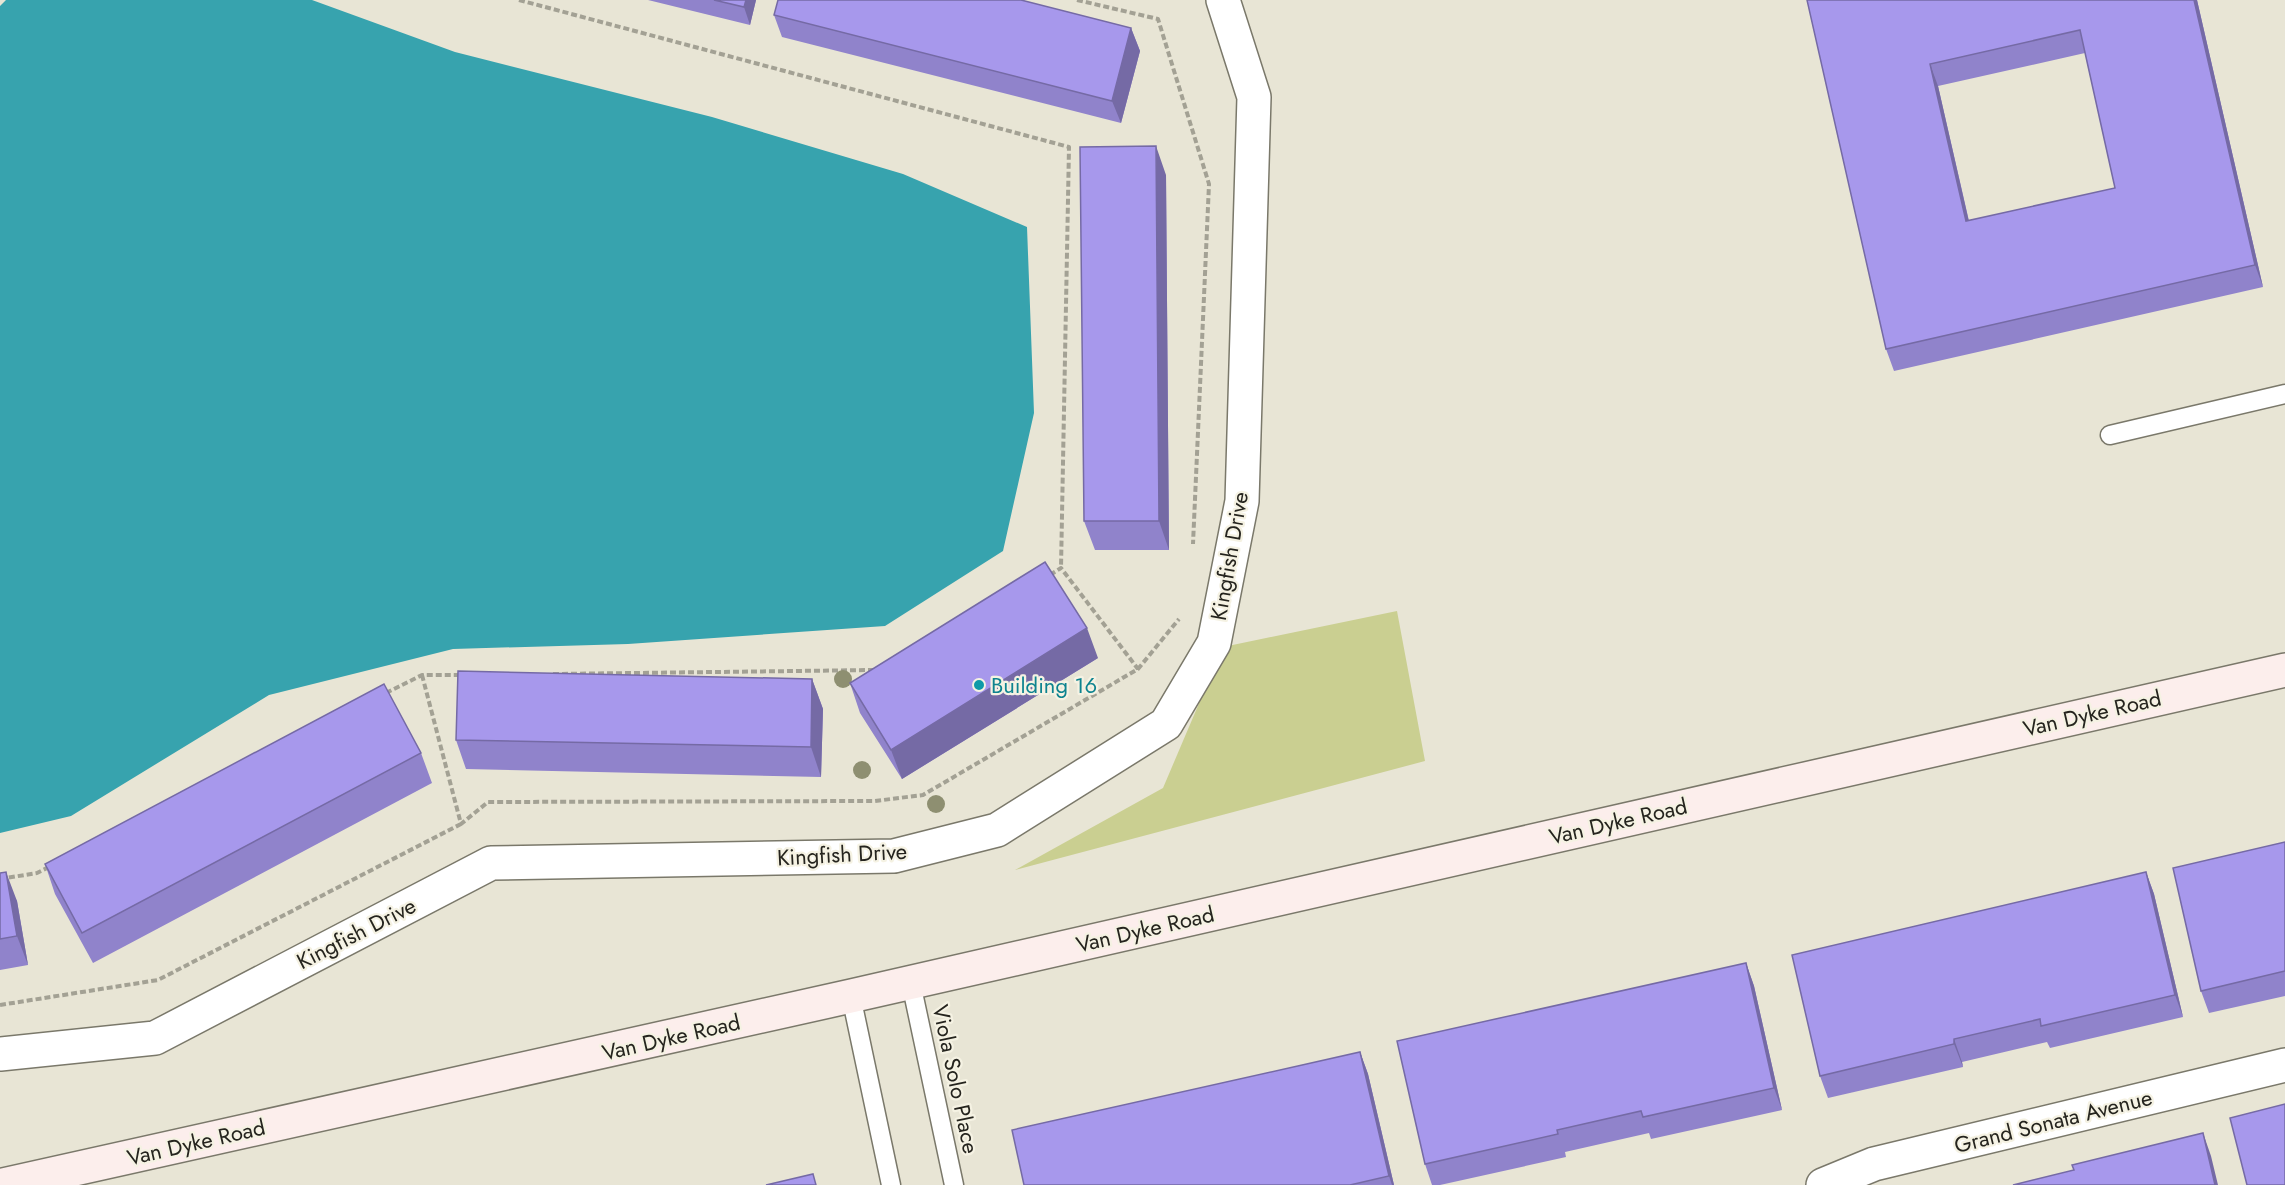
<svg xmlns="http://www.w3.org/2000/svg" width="2285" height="1185" viewBox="0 0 2285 1185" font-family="Jost,sans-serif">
  <rect width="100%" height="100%" fill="#e8e5d5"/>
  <!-- green -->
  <path fill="#cacf91" d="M1397 611 1425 761 1015 870 1163 788 1223 647Z"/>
  <!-- water -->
  <path fill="#37a3ae" d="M6 0H312L455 52 712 117 903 174 1027 227 1034 413 1003 551 885 626 628 644 453 649 269 695 71 816 0 833V6Z"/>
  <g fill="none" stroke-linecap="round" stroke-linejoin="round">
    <!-- service casing -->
    <g stroke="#7a786a" stroke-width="21">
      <path id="service" d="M2110 435 2285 394
        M911 983 954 1185
        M851 996 891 1185"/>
    </g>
    <!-- minor casing -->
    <g stroke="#7a786a" stroke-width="36">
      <path id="minor" d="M0 1054 155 1038 491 863 894 856 997 830 1166 724 1214 643 1242 501 1254 97 1223 0
        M1823 1185 1874 1164 2285 1065"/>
    </g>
    <!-- secondary casing -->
    <g stroke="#7a786a" stroke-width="36">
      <path id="secondary" d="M3 1185 851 996 2285 670"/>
    </g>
    <!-- path -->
    <path stroke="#a3a194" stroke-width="4" stroke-dasharray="6 3" stroke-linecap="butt" d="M519 0 1069 147 1061 568
      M1077 0 1158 19 1209 184 1193 544
      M1050 575 1061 568 1138 669
      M553 674 875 670
      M422 675 461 824 488 802 875 801 923 795 1138 669 1179 619
      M386 693 422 675H461
      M0 879 37 873 49 867
      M0 1005 158 980 461 824"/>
    <!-- service -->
    <use href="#service" stroke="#fff" stroke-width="18"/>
    <!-- minor -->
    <use href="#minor" stroke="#fff" stroke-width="33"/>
    <!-- secondary -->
    <use href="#secondary" stroke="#fceeec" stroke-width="33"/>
  </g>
  <!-- trees -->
  <g fill="#8e8f71">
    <circle cx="843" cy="679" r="9"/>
    <circle cx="862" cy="770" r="9"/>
    <circle cx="936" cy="804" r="9"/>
  </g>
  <!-- wall -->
  <path fill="#9083cb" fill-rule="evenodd" d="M648 0H756L750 25Z
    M1807 0H2197L2263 287 1894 371 1886 349ZM2085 53 2115 188 1969 221 1938 86Z
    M774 15 1131 28 1140 51 1121 123 782 37Z
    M1166 175 1169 550H1095L1084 521Z
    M1098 658 902 779 860 713 850 683Z
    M812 679 823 709 821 777 466 769 456 740Z
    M421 753 432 783 93 963 55 894 45 864Z
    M2285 842V996L2209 1013 2201 991Z
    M2146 872 2154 894 2183 1017 2050 1048 2047 1042 1962 1062 1963 1067 1828 1098 1820 1076Z
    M0 873 17 901 28 965 0 970Z
    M1746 963 1754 986 1782 1110 1651 1139 1649 1133 1565 1152 1566 1157 1440 1185H1432L1425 1164Z
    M1360 1052 1368 1074 1394 1185H1024Z"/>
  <!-- shaded-wall -->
  <path fill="#756aa5" d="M746 0H756L750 25 744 7Z
    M2194 0H2197L2263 287 2255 265Z
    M1131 28 1140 51 1121 123 1112 101Z
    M1930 64 1938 86 1974 244 1966 221Z
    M1156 146 1166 175 1169 550 1159 521Z
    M1087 628 1098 658 902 779 891 750Z
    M812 679 823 709 821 777 811 747Z
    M6 872 17 901 28 965 17 936Z
    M2146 872 2154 894 2183 1017 2175 995Z
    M1746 963 1754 986 1782 1110 1774 1088Z
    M1954 1039 1962 1062 1963 1067 1954 1044Z
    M1360 1052 1368 1074 1394 1185H1392L1389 1176Z
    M2203 1133 2211 1156 2218 1185H2215Z"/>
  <!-- building -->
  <path fill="#a798ec" stroke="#756aa5" stroke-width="1.5" fill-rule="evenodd" d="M714 0H746L744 7Z
    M778 0H1021L1131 28 1112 101 774 15Z
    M1807 0H2194L2255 265 1886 349ZM2080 30 2115 188 1966 221 1930 64Z
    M1156 146 1159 521H1084L1080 147Z
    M1045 562 1087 628 891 750 850 683Z
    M458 671 812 679 811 747 456 740Z
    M384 684 421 753 82 933 45 864Z
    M2285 842V971L2201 991 2173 868Z
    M6 872 17 936 0 939V873Z
    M2146 872 2175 995 2041 1026 2040 1019 1954 1039V1044L1820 1076 1792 955Z
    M1746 963 1774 1088 1643 1117 1641 1111 1557 1130 1558 1134 1425 1164 1397 1041Z
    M1360 1052 1389 1176 1350 1185H1024L1012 1130Z
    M2285 1104V1185H2247L2230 1118Z
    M2203 1133 2215 1185H2013L2074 1170 2072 1165Z
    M813 1174 816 1185H766Z"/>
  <!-- markers -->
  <circle fill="#0f9aa8" stroke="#f5f2e3" stroke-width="2" cx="979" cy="685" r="6"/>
  <g text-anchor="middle" stroke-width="4.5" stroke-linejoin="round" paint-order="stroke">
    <!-- street labels -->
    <g font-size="22" fill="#25241e" stroke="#f5f2e3">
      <text transform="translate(1229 556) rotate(-80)" y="8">Kingfish Drive</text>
      <text transform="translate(2092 713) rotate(-13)" y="8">Van Dyke Road</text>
      <text transform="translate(1618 821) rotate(-13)" y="8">Van Dyke Road</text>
      <text transform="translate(842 854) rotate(-3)" y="8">Kingfish Drive</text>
      <text transform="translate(1145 929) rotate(-13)" y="8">Van Dyke Road</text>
      <text transform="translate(356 933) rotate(-27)" y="8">Kingfish Drive</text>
      <text transform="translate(671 1037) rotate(-13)" y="8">Van Dyke Road</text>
      <text transform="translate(956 1079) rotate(78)" y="8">Viola Solo Place</text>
      <text transform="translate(2053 1121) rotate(-14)" y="8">Grand Sonata Avenue</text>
      <text transform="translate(196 1142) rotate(-13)" y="8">Van Dyke Road</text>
    </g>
    <!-- culture labels -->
    <g font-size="22" fill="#0d838f" stroke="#f5f2e3" text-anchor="start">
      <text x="991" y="693">Building 16</text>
    </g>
  </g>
</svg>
